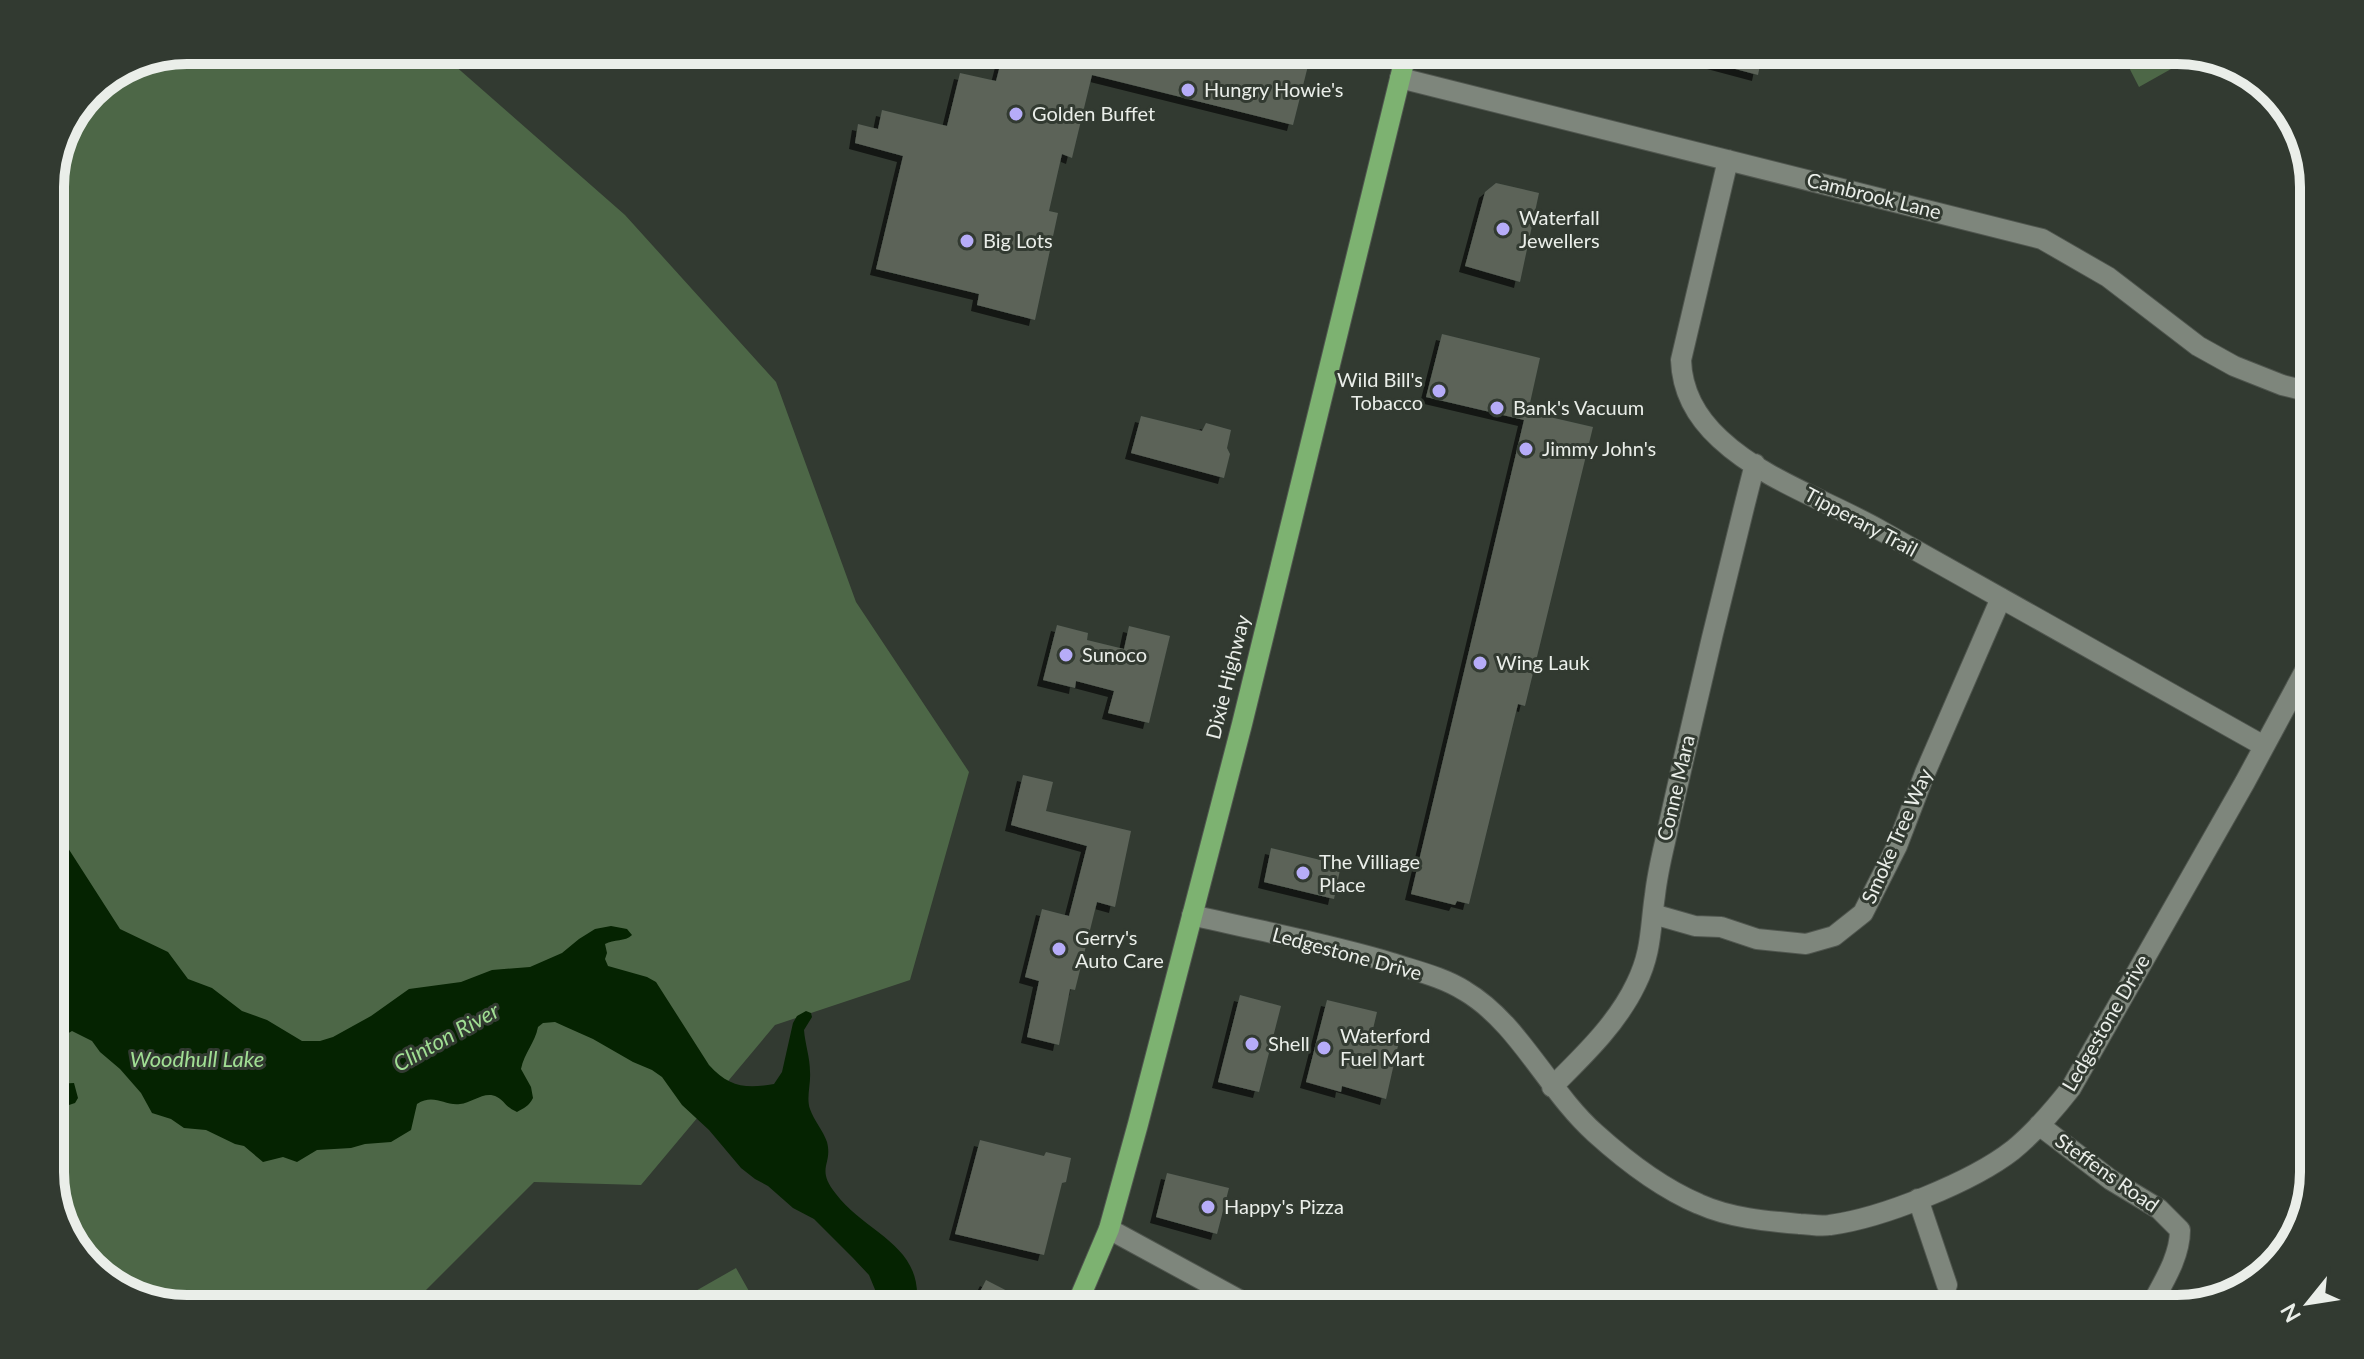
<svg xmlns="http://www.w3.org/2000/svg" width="2364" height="1359" viewBox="0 0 2364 1359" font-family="Lato,sans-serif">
  <defs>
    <filter id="shadow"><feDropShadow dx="-6" dy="6" stdDeviation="0" flood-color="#0009"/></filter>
  </defs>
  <rect width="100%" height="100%" fill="#323a31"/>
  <!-- green -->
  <path fill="#4d6747" d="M187 50H437L625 215 776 382 856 602 969 772 910 980 775 1025 641 1185 534 1182 417 1299 403 1309H187L119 1291 73 1248 50 1180V179L90 90 135 60Z
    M2120 50H2177L2196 55 2139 87Z
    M736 1268 759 1309H664Z"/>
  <!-- water -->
  <path fill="#052301" d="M50 820 120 929 168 952 188 979 212 988 242 1011 267 1020 302 1041H320L333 1037 371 1016 409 989 461 982 492 970 530 967 562 953 579 939 595 929 611 926 627 929 632 935C625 942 614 939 605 944L607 953 605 959 608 966 647 977 656 982 709 1065C729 1087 745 1089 774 1084L782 1072 793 1023 797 1016 806 1011 811 1013 812 1017 804 1030C805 1044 810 1057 810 1072 811 1084 806 1098 810 1109 814 1121 823 1130 827 1142 833 1165 815 1168 836 1194 867 1235 926 1245 916 1309H883L869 1275 853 1258 814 1219 793 1208 768 1186 755 1179 741 1168 709 1130 682 1105 662 1077 652 1070 633 1062 593 1039 566 1027 555 1022 543 1023 538 1027C535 1043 524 1053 521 1069L531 1087 533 1098C529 1106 524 1108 517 1112 504 1106 505 1101 497 1097 485 1090 472 1103 460 1104 444 1106 434 1093 417 1104L411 1130 391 1142 365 1144 351 1148 317 1150 297 1162 283 1157 263 1162 244 1146 235 1144 206 1130 184 1128 171 1119 152 1113 141 1093 120 1069 100 1052 92 1041 72 1031 55 1041 59 1057 50 1062Z
    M50 1079 56 1084 74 1083 78 1098 75 1103 69 1105 61 1097 54 1095 50 1097Z"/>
  <!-- building -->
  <path fill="#5b6359" filter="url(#shadow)" d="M1004 50H1051L1091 60 1093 50H1312L1293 125 1092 75 1072 158 1062 154 1049 211 1058 213 1035 320 977 305 979 294 876 269 903 156 855 143 858 124 878 129 882 110 947 126 960 73 996 81Z
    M1684 50H1763L1758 75 1683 55Z
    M1496 183 1539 193 1520 282 1465 266 1485 192Z
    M1442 334 1540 358 1528 412 1593 427 1525 706 1518 704 1469 904 1457 901 1455 905 1411 894 1524 420 1426 397Z
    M1141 416 1202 431 1206 423 1231 430 1227 448 1230 454 1224 478 1131 453Z
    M1057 625 1088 633 1087 640 1124 649 1129 626 1170 636 1149 723 1108 713 1114 691 1076 681 1075 688 1043 680Z
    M1023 775 1053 782 1046 811 1131 831 1115 907 1097 902 1075 990 1070 989 1059 1045 1027 1037 1039 981 1025 977 1042 909 1069 916 1087 846 1011 825Z
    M1271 848 1341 865 1334 899 1264 882Z
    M1240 995 1281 1006 1259 1092 1218 1082Z
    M1327 1000 1377 1012 1373 1029 1400 1037 1386 1099 1342 1086 1341 1092 1306 1082Z
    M980 1140 1044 1156 1046 1152 1071 1158 1066 1182 1062 1183 1044 1255 955 1234Z
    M1167 1173 1229 1188 1217 1234 1156 1217Z
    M986 1280 1017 1296 1010 1309H971Z"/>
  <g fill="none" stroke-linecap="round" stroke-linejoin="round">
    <!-- minor casing -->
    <g stroke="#50564f" stroke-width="22">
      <path id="minor" d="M1400 78 2042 239 2108 277 2198 346 2234 366 2282 385 2314 393
        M1728 160 1681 360C1682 391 1696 417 1720 439 1764 480 1826 500 1878 529 2006 602 2135 674 2264 746
        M1653 914 1695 926 1721 927 1757 939 1806 944 1834 936 1863 913 1897 846 1925 773 2001 598
        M1192 915C1259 931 1326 943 1392 963 1416 971 1443 977 1465 991 1519 1023 1548 1091 1595 1133 1626 1161 1661 1188 1699 1204 1730 1218 1766 1221 1800 1224 1809 1224 1820 1227 1830 1225 1882 1218 1972 1182 2013 1150 2035 1132 2053 1111 2071 1088L2245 782 2314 654
        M1552 1087C1583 1056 1617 1024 1636 984 1652 952 1650 928 1655 895 1657 877 1661 859 1665 842 1693 715 1723 589 1755 464
        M2039 1125 2111 1180 2159 1209 2180 1230C2180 1258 2162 1284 2149 1309
        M1918 1199 1947 1285
        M1109 1229 1256 1309"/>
    </g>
    <!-- major casing -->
    <g stroke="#50564f" stroke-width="22">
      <path id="major" d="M1075 1309 1109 1229 1138 1124 1242 724 1407 50"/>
    </g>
    <!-- minor -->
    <use href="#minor" stroke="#7e867c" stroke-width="20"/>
    <!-- major -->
    <use href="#major" stroke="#7db271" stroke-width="20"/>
  </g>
  <!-- markers -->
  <g fill="#b6acf8" stroke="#323a31" stroke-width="3">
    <circle cx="1188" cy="90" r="8"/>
    <circle cx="1016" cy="114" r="8"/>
    <circle cx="1503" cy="229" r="8"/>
    <circle cx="967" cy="241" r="8"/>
    <circle cx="1439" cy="391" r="8"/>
    <circle cx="1497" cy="408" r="8"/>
    <circle cx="1526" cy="449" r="8"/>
    <circle cx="1066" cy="655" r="8"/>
    <circle cx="1480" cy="663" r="8"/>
    <circle cx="1303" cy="873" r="8"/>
    <circle cx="1059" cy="949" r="8"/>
    <circle cx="1252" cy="1044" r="8"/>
    <circle cx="1324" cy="1048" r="8"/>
    <circle cx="1208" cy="1207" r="8"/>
  </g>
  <g text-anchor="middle" stroke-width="6" stroke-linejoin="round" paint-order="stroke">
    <!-- poi labels -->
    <g font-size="20" fill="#eaeee9" stroke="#323a31" text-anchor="start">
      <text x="1204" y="97">Hungry Howie's</text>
      <text x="1032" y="121">Golden Buffet</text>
      <text x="1519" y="225">Waterfall<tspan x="1519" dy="23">Jewellers</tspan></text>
      <text x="983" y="248">Big Lots</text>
      <text x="1423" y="387" text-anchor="end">Wild Bill's<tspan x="1423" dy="23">Tobacco</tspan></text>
      <text x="1513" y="415">Bank's Vacuum</text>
      <text x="1542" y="456">Jimmy John's</text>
      <text x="1082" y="662">Sunoco</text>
      <text x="1496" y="670">Wing Lauk</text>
      <text x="1319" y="869">The Villiage<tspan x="1319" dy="23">Place</tspan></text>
      <text x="1075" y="945">Gerry's<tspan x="1075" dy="23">Auto Care</tspan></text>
      <text x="1340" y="1043">Waterford<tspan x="1340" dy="23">Fuel Mart</tspan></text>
      <text x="1268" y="1051">Shell</text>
      <text x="1224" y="1214">Happy's Pizza</text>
    </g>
    <!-- street labels -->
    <g font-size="20" fill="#eaeee9" stroke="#323a31">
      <text transform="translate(1874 196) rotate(14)" y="7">Cambrook Lane</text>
      <text transform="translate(1861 522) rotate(28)" y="7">Tipperary Trail</text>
      <text transform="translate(1228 677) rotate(-76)" y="7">Dixie Highway</text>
      <text transform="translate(1676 788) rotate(-77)" y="7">Conne Mara</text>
      <text transform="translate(1897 836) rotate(-66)" y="7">Smoke Tree Way</text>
      <text transform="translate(1347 954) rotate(15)" y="7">Ledgestone Drive</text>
      <text transform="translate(2106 1023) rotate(-60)" y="7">Ledgestone Drive</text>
      <text transform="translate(2107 1173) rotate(35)" y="7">Steffens Road</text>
    </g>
    <!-- water labels -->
    <g font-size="22" font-style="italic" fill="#a0de93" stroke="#323a31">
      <text transform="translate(446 1037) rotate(-29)" y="8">Clinton River</text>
      <text x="197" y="1067">Woodhull Lake</text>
    </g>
  </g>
  <!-- crop -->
  <path d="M0 0H2364V1359H0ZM187 64H2177A123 123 0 0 1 2300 187V1172A123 123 0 0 1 2177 1295H187A123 123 0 0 1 64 1172V187A123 123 0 0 1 187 64Z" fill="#323a31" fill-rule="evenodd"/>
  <path fill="none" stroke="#eaeee9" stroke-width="10" d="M187 64H2177A123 123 0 0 1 2300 187V1172A123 123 0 0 1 2177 1295H187A123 123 0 0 1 64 1172V187A123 123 0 0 1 187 64Z"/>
  <!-- north arrow -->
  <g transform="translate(2308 1303) rotate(240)" stroke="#323a31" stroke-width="6" paint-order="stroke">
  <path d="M0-6L14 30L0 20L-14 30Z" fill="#eaeee9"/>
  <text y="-12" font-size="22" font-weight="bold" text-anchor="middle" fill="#eaeee9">N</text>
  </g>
</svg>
